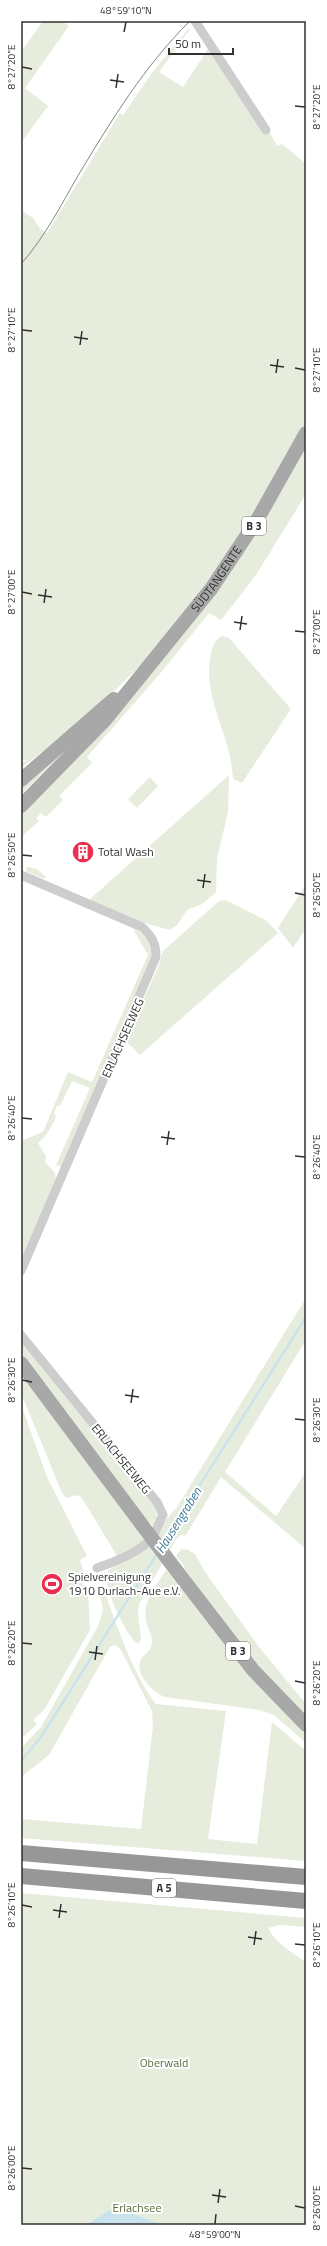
<svg xmlns="http://www.w3.org/2000/svg" width="327" height="2246" viewBox="0 0 327 2246" font-family="'Titillium Web',sans-serif">
  <rect width="100%" height="100%" fill="#fff"/>
  <!-- green -->
  <path fill="#e7eddd" d="M43 21H62L69 26 25 88 48 106 21 143V52Z
    M188 29H190L159 72 183 87 208 49 268 129 277 146 282 144 306 164V422L286 461 225 561 148 658 92 713 21 768V764L28 759 21 762V210L33 218 40 229 47 233 120 113 123 115 152 73Z
    M306 444V494L256 575 221 620 209 613 159 675 87 757 92 763 59 796 63 800 46 817 41 813 36 818 39 821 21 837V811L138 688Z
    M222 636 229 638 291 709 242 783 233 779C232 766 230 754 226 742 217 711 204 686 211 653 213 646 215 639 222 636Z
    M92 725 76 743 21 794V789L27 783Z
    M229 775 228 812 217 858 216 892 202 904 187 910 177 925 170 930 144 923 89 900Z
    M150 777 158 786 137 808 128 799Z
    M28 867 37 869 46 877 44 879 27 872 26 868Z
    M306 884V928L293 948 278 928Z
    M226 900 267 921 278 933 140 1055 127 1042 128 1034 159 965 163 951 219 901Z
    M133 929C146 933 150 943 152 956L62 1167 56 1165 90 1088 72 1081 60 1106 57 1105 54 1113 56 1117C51 1127 47 1136 38 1143L46 1156 45 1162 55 1173 56 1181 21 1263V1141L43 1132 68 1072 92 1082 148 955Z
    M306 1298V1340L225 1472 276 1516 306 1472V1549L221 1477 186 1535H181L177 1538 139 1604 138 1612 141 1640 139 1643H136C125 1632 102 1587 108 1571L116 1565 134 1556 177 1507Z
    M21 1341 154 1505 157 1517 153 1526 141 1513 21 1353Z
    M21 1373 145 1541 117 1556 82 1498 78 1495 67 1498 62 1493 21 1393Z
    M21 1404 47 1477 87 1556 80 1560 84 1572 78 1575 88 1593 90 1630 44 1710 33 1720 37 1724 21 1739Z
    M181 1549 188 1550 195 1554 205 1572 259 1647 306 1704V1719L274 1687 182 1570 185 1567 176 1556Z
    M166 1570 176 1581 178 1580 261 1688 306 1734V1743L274 1715 259 1710 165 1697C154 1693 136 1676 140 1662 142 1654 152 1653 152 1641 152 1634 147 1627 146 1620 142 1602 157 1585 166 1570Z
    M103 1588C116 1623 133 1675 156 1704L226 1711 208 1839 257 1844 272 1722 306 1751V1861L21 1838V1819L141 1829 153 1726 152 1711 120 1648 114 1645 110 1647 49 1755 21 1777V1748L41 1727 98 1626 103 1610 99 1590Z
    M21 1893 306 1918V1927L280 1925 268 1928C276 1943 292 1953 306 1962V2225H21Z"/>
  <!-- water -->
  <path fill="#c9e3ed" d="M114 2207 163 2225H87Z"/>
  <g fill="none" stroke-linecap="round" stroke-linejoin="round">
    <!-- stream -->
    <path stroke="#c9e3ed" stroke-width="2.5" d="M162 1545 306 1317
      M21 1761 41 1737 158 1552"/>
    <!-- minor -->
    <path stroke="#cdcdcd" stroke-width="9" d="M195 21 266 130
      M21 875 142 927C152 936 156 944 156 957L21 1271
      M21 1335 157 1502 163 1515C159 1522 156 1532 152 1538 142 1551 112 1563 97 1568"/>
    <!-- primary -->
    <g stroke="#a8a8a8" stroke-width="14">
      <path d="M21 780 114 699"/>
      <path id="s1" d="M21 806 105 720 211 589 257 520 306 433"/>
      <path d="M21 1363 142 1525"/>
      <path d="M176 1570 253 1670 306 1725"/>
    </g>
    <!-- motorway -->
    <path stroke="#979797" stroke-width="16" d="M21 1853 306 1877
      M21 1876 306 1901"/>
    <!-- tram -->
    <path stroke="#858585" stroke-width="1" d="M21 264C45 237 61 205 79 174 111 121 145 65 190 21"/>
    <!-- primary-bridge -->
    <path stroke="#a8a8a8" stroke-width="14" d="M142 1525 176 1570"/>
  </g>
  <!-- ticks -->
  <path fill="none" stroke="#303030" stroke-width="1.5" d="M124 32 126 22M22 67 32 69M110 80 124 82M116 88 118 74M295 106 305 107M22 330 32 331M74 337 88 339M80 345 82 331M270 365 284 367M295 368 305 370M276 373 278 359M22 592 32 594M38 595 52 597M44 603 46 589M234 622 247 624M240 630 242 616M295 631 305 632M22 855 32 856M197 880 211 882M203 888 205 874M295 893 305 895M22 1118 32 1119M161 1137 175 1139M167 1145 169 1131M295 1156 305 1157M22 1380 32 1382M125 1395 139 1397M131 1403 133 1389M295 1419 305 1420M22 1643 32 1644M89 1652 103 1654M95 1660 97 1646M295 1681 305 1683M22 1905 32 1907M53 1910 67 1912M59 1918 61 1904M248 1937 262 1939M295 1944 305 1945M254 1945 256 1931M22 2168 32 2169M212 2195 226 2197M218 2203 220 2189M295 2206 305 2208M215 2224 216 2214"/>
  <!-- icons -->
  <defs>
    <g id="building-disc" transform="scale(1.15)"><circle r="9.5" fill="#ec2d4d" stroke="#fff"/><path d="M-4-6H4V6H1V3H-1V6H-4ZM-2.5-4.3h1.7v1.8h-1.7ZM.8-4.3h1.7v1.8H.8ZM-2.5-1h1.7V.8h-1.7ZM.8-1h1.7V.8H.8Z" fill="#fff"/></g>
    <g id="stadium-disc" transform="scale(1.15)"><circle r="9.5" fill="#ec2d4d" stroke="#fff"/><path d="M0-5a6.5 5 0 1 0 0 10a6.5 5 0 1 0 0-10ZM-3.5-1.8h7v3.6h-7Z" fill="#fff"/></g>
  </defs>
  <g fill-rule="evenodd">
    <use href="#building-disc" x="83" y="852"/>
    <use href="#stadium-disc" x="52" y="1584"/>
  </g>
  <g text-anchor="middle" stroke-width="4" stroke-linejoin="round" paint-order="stroke">
    <!-- shield labels -->
    <g fill="#fff" stroke="#6e6e6e" stroke-width="1">
      <rect x="242" y="517" width="24" height="18" rx="3"/>
      <rect x="226" y="1642" width="24" height="18" rx="3"/>
      <rect x="152" y="1879" width="24" height="18" rx="3"/>
    </g>
    <g font-size="11" font-weight="bold" fill="#303030">
      <text x="254" y="530">B 3</text>
      <text x="238" y="1655">B 3</text>
      <text x="164" y="1892">A 5</text>
    </g>
    <!-- street labels -->
    <g font-size="12" fill="#303030" stroke="#fff">
      <text dy="4" stroke="none"><textPath href="#s1" startOffset="300">SÜDTANGENTE</textPath></text>
      <text transform="translate(123 1038) rotate(-66)" y="4">ERLACHSEEWEG</text>
      <text transform="translate(121 1459) rotate(51)" y="4">ERLACHSEEWEG</text>
    </g>
    <!-- poi labels -->
    <g font-size="12" fill="#303030" stroke="#fff" text-anchor="start">
      <text x="98" y="856">Total Wash</text>
      <text x="68" y="1581">Spielvereinigung<tspan x="68" dy="14">1910 Durlach-Aue e.V.</tspan></text>
    </g>
    <!-- park labels -->
    <g font-size="12" fill="#576d3b" stroke="#fff">
      <text x="164" y="2067">Oberwald</text>
      <text x="137" y="2212">Erlachsee</text>
    </g>
    <!-- water labels -->
    <g font-size="13" font-style="italic" fill="#3a7b95" stroke="#fff">
      <text transform="translate(178 1520) rotate(-58)" y="5">Hausengraben</text>
    </g>
  </g>
  <!-- border -->
  <rect width="327" height="2246" fill="none" stroke="#ffffff" stroke-width="44"/>
  <!-- scale -->
  <path d="M169 48v6h64v-6" fill="none" stroke="#303030" stroke-width="2"/>
  <text x="175" y="48" font-size="12" fill="#303030" stroke="#ffffff" stroke-width="3" paint-order="stroke">50 m</text>
  <rect x="22" y="22" width="283" height="2202" fill="none" stroke="#303030" stroke-width="1.5"/>
  <g font-size="10" text-anchor="middle" fill="#303030">
    <text x="126" y="14">48°59'10"N</text>
    <text transform="translate(11 67) rotate(-90)" y="4">8°27'20"E</text>
    <text transform="translate(316 107) rotate(-90)" y="4">8°27'20"E</text>
    <text transform="translate(11 330) rotate(-90)" y="4">8°27'10"E</text>
    <text transform="translate(316 370) rotate(-90)" y="4">8°27'10"E</text>
    <text transform="translate(11 592) rotate(-90)" y="4">8°27'00"E</text>
    <text transform="translate(316 632) rotate(-90)" y="4">8°27'00"E</text>
    <text transform="translate(11 855) rotate(-90)" y="4">8°26'50"E</text>
    <text transform="translate(316 895) rotate(-90)" y="4">8°26'50"E</text>
    <text transform="translate(11 1118) rotate(-90)" y="4">8°26'40"E</text>
    <text transform="translate(316 1157) rotate(-90)" y="4">8°26'40"E</text>
    <text transform="translate(11 1380) rotate(-90)" y="4">8°26'30"E</text>
    <text transform="translate(316 1420) rotate(-90)" y="4">8°26'30"E</text>
    <text transform="translate(11 1643) rotate(-90)" y="4">8°26'20"E</text>
    <text transform="translate(316 1683) rotate(-90)" y="4">8°26'20"E</text>
    <text transform="translate(11 1905) rotate(-90)" y="4">8°26'10"E</text>
    <text transform="translate(316 1945) rotate(-90)" y="4">8°26'10"E</text>
    <text transform="translate(11 2168) rotate(-90)" y="4">8°26'00"E</text>
    <text transform="translate(316 2208) rotate(-90)" y="4">8°26'00"E</text>
    <text x="215" y="2238">48°59'00"N</text>
  </g>
</svg>
